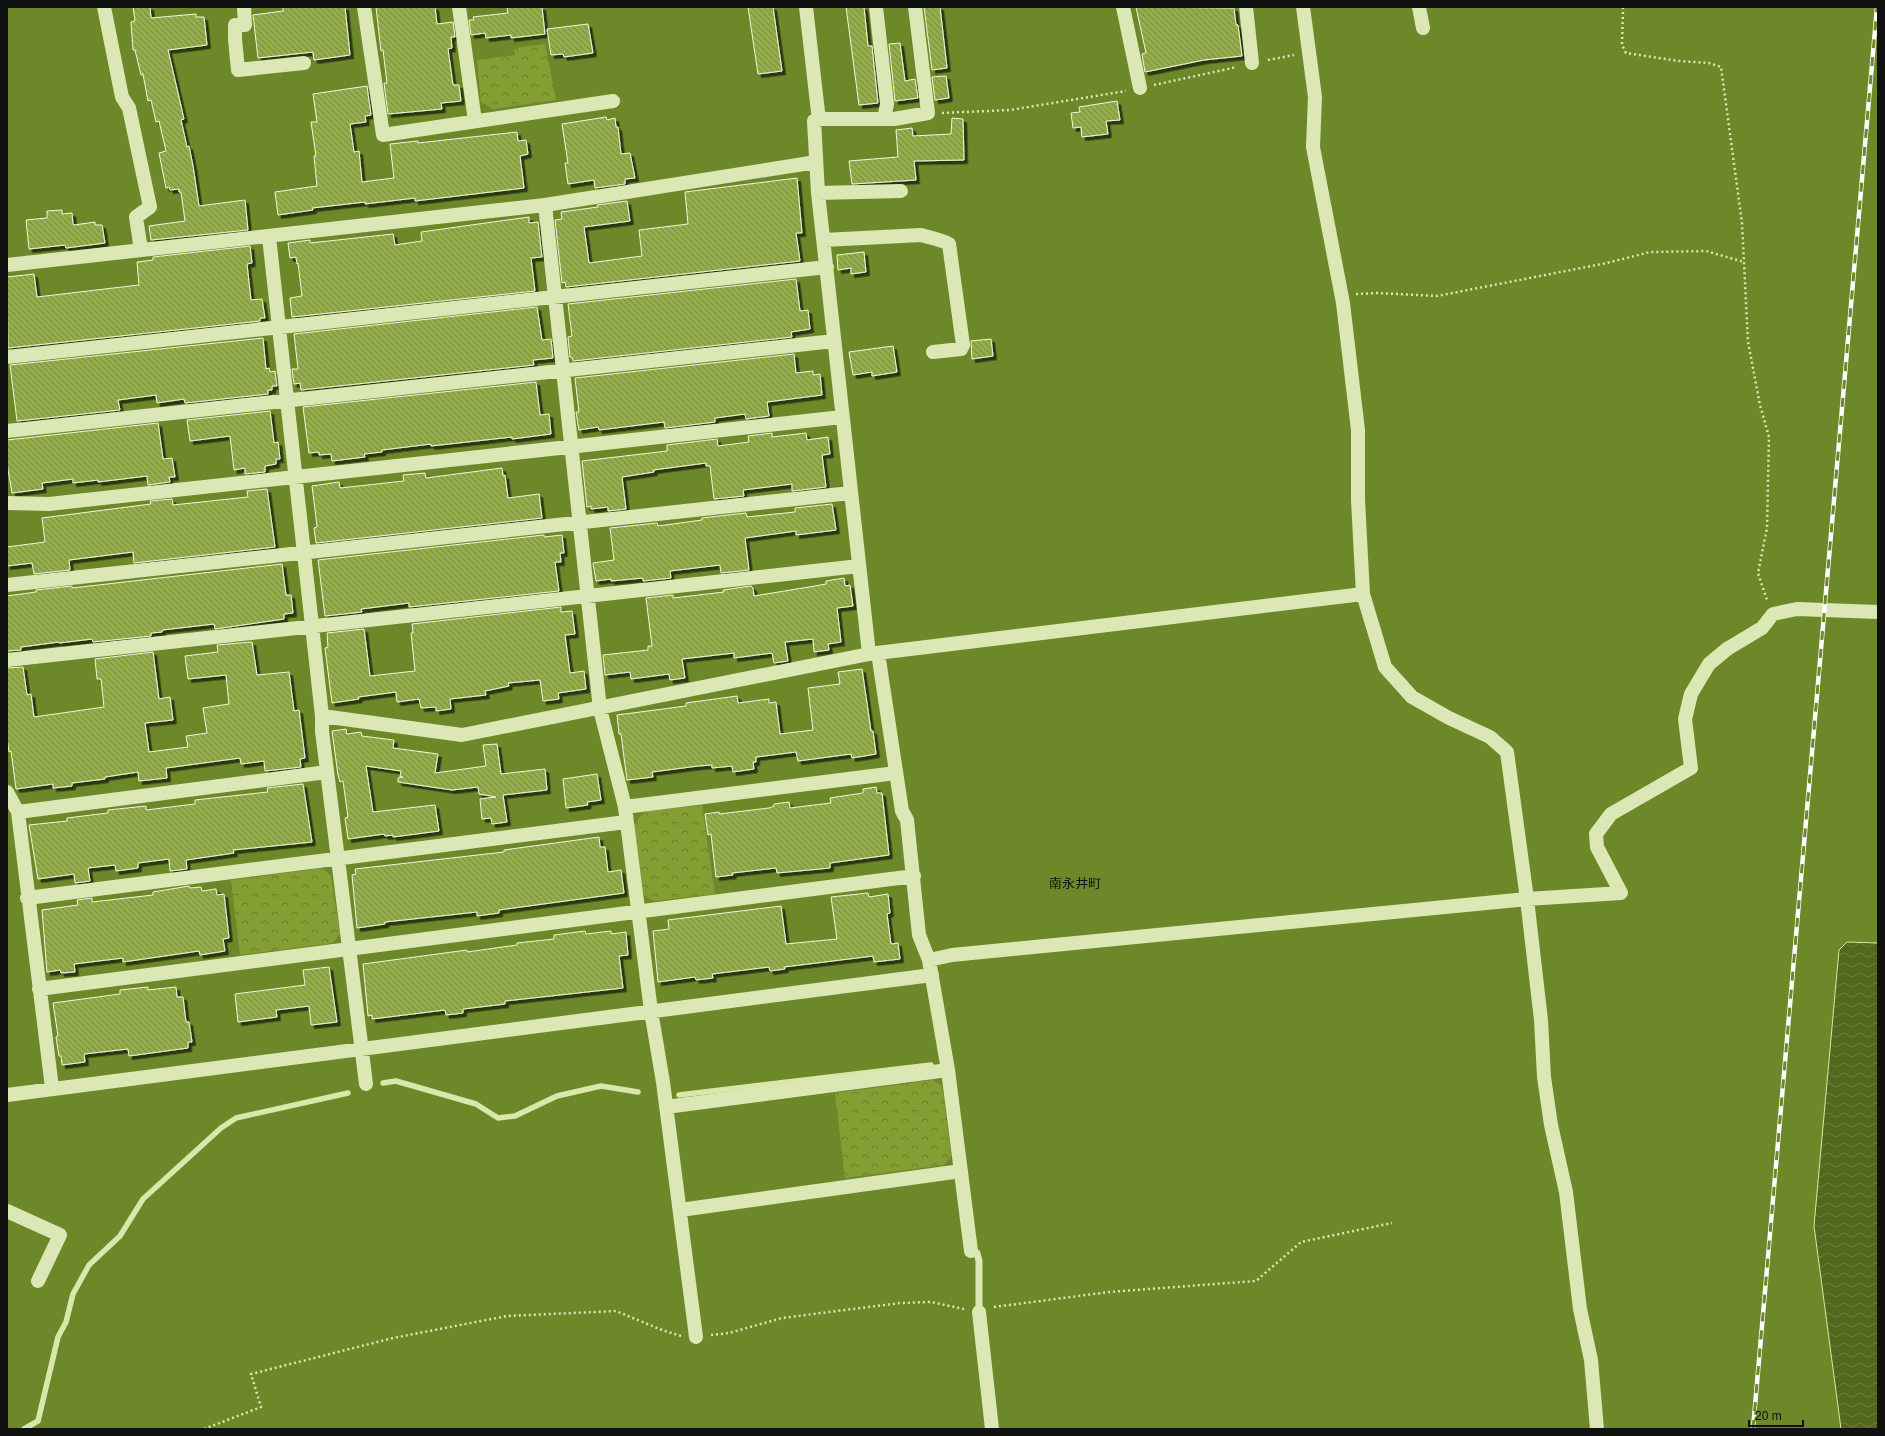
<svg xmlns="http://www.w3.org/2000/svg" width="1885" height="1436" viewBox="0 0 1885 1436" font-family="Helvetica,'Noto Sans JP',sans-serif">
  <defs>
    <pattern id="forest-crowns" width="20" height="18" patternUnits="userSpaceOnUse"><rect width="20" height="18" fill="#839f33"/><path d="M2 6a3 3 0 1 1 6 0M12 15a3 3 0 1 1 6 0" fill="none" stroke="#6a802a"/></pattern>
    <pattern id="water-waves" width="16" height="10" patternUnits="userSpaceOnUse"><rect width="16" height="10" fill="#53681d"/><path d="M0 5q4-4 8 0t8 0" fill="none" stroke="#6c7c44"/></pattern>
    <pattern id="building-back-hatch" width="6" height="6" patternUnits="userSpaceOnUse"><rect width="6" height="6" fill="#93ad4d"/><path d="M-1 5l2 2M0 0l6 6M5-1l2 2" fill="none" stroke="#778b3f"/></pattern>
    <filter id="shadow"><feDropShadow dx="3.5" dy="3.5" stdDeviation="0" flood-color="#0009"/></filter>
  </defs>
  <rect width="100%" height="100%" fill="#6d8829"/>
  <!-- forest -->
  <path fill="url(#forest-crowns)" d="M545 44 556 100 493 109 481 102 477 60 515 55 514 48Z
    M702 805 715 894 654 901 644 895 634 825 643 812Z
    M323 868 331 876 340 934 333 943 240 955 231 880Z
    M933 1080 942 1086 951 1156 944 1165 845 1178 835 1093Z"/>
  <!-- water -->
  <path fill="url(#water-waves)" stroke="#d9e8aa" d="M1847 942 1878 943V1429H1841L1814 1226 1839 950Z"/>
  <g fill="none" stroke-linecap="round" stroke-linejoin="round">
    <!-- stream -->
    <path stroke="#d9e8aa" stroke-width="5.5" d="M383 1083 396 1081 476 1104 498 1118 515 1116 557 1096 601 1086 638 1092
      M679 1095 931 1065
      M24 1429 38 1421 58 1337 66 1322 73 1294 89 1265 120 1236 143 1199 221 1128 236 1118 348 1093"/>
  </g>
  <!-- building -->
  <path fill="url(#building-back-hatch)" stroke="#eff7d9" filter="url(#shadow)" d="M133 7H150L151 18 196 14V17H204L207 45 168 50 184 119 181 120 187 147 189 146 193 166 199 206 245 200 248 230 151 240 149 226 185 221 181 192H179V189L170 190 169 187 166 188 159 153 166 151 159 121 156 122 151 100 148 101 143 74 141 75 135 50H133L131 22 135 21Z
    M283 7H345L350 55 314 60 313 52 258 58 253 15 283 11Z
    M376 7H435L437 24 453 22 455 37H451L452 48 448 49 453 85H459L461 101 441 103 442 109 388 114 384 83H387L383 50 381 51Z
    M507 7H542L545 34 511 38V35L486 38 485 33 471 35 469 20H474L473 17 508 13Z
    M748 7H773L782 71 758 74Z
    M846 7H864L868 46H872L878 103 859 105Z
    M924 7H940L947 68 932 70Z
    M1136 7 1234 8 1236 25H1238L1242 56 1204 60 1145 72 1142 54 1146 53Z
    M588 24 593 53 564 57 563 54 551 55 547 29Z
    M900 43 905 81 915 79 918 98 895 101 889 44Z
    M946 76 949 98 935 100 932 77Z
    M367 86 371 115 365 116 366 122 350 124 354 152 359 151 362 182 394 178 390 144 418 141V143L517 132 518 141 526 140 528 154 520 156 524 188 415 201V198L365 204V202L312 208 313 210 278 215 275 192 317 186 314 156H316L311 122H317L313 94Z
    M1117 101 1120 120 1106 121 1108 134 1082 137 1081 127 1073 128 1071 113 1080 112 1079 107Z
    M606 117 607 120 615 118 616 127H618L621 154 630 153 635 178 625 179V184L595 188 594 180 568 184 565 163H568L562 124Z
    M952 118 963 119 964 160 914 161 916 180 852 184 849 161 898 157 896 130 912 128 913 136 951 134Z
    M797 178 802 233H796L800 261 566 287 565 282 562 283 555 220 562 219 561 212 598 207 597 205 627 201 630 221 584 227 589 263 642 256 639 230 688 224 685 192Z
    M62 210V214L72 213 73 224 74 225 95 222V225H102L105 243 66 248 65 245 29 249 26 220 47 218V211Z
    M529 217V223L538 222 542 257 531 258 535 291 292 317 290 298 302 296 298 263 297 264 296 257 290 258 288 243 310 240V243L393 234 395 245 422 241 421 232Z
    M250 246 252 263 247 264 251 300 262 299 265 318H260V321L8 348 7 277 34 274 37 297 139 285 137 262 153 260V257Z
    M864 252 866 272 851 274V268L838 270 837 255Z
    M796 279 800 311 808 310 810 329 791 332 792 337 573 361 572 357H570L568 337 572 336 568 304Z
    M537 307 542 340 551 339 553 358 533 360 534 365 301 390 300 383 294 384 292 369H298L294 334Z
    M263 338 266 369 269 368 270 372 275 371 277 386H272V390H268V394L185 403 184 399 157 403 156 395 118 400 120 410 17 421 10 365Z
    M991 339 993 356 972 359 971 341Z
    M893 346 897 372 872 376V372L853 375 849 352Z
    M794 354 796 373 813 371V375L820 374 822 395 767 402 769 416 746 419 745 414 715 418V422L665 428 664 422 599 430 598 427 579 430 576 412H579L575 378Z
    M536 382 540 415 549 414 551 434 512 439V437L431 446V444L382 450V452L364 454 365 457 332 461 331 454 319 455V452L309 453 303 407Z
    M270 411 274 443 278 442 280 459H276V464L265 466V472L245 474V468L234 470 230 436 190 441 187 420Z
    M158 423 163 459 172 458 175 477H169L170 482 148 485 147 476 98 482V480L73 483V479L42 483 43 489 12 493 7 464V440Z
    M772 433V437L806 433 807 440 828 437 830 454 822 455 826 487 792 491V484L743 490 744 496 714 499 710 466H706V463L653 470 654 472 622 477 626 509 608 511V507L591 509V506L587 507 582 461 667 451V445L717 439 718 446 749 442 748 436Z
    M502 468 503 476 505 475 508 498 539 494 542 518 316 543 314 528 317 527 316 518 312 486 339 482 340 488 404 481 403 475 425 473 426 478Z
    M267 489 275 547 134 563 133 552 69 560 70 570 34 574 32 563 7 566V547L45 542 42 518 151 504 150 501 172 499 173 505 248 497 247 491Z
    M832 504 836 530 796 535V531L745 538 749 570 721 573 720 565 670 571 671 578 643 581V578L611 581V579L596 581 593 563 614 560 610 528 657 523 658 526 702 520V518L746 513 747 517 795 512V508Z
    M544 535V537L562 535 564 553H560L561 562H555L559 591 409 607V603L361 609 362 612 325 616 318 560Z
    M282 564 286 595H291L293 613 284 614V619L215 629 214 624 162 630V632L151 633V636L93 642 92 639 59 643V642L21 647V650L7 651V596L36 592V590L72 586V588Z
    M844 578 845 586 850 585 853 606 837 608 841 642 828 644 829 650 814 652 813 639 785 642 788 661 774 663 772 653 734 658V653L682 659 685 678 670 680 669 674 631 679 630 672 605 675 603 655 648 650V646H652L646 598 673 595V598L724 592 723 590 751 586 753 588 754 596 815 586 826 584V581Z
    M561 607V612L572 611 575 634 565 635 570 673 584 671 586 689 558 693 559 699 543 701 540 680 508 683 509 686 485 691 486 695 450 699 451 709 436 711V707L421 708 419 699 397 702 396 692 358 697 359 699 332 703 325 648 328 647 327 633 364 629 370 676 415 671 411 633H413L412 624Z
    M252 642 257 675 289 672 294 711 299 710 305 758 300 759 301 767 265 771 264 761 241 764 240 758 166 768 167 778 139 781 138 772 105 777V779L72 783V786L53 788V784L16 789 11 751 9 752 7 738V668L23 667 27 695 31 694 34 717 104 707 101 679H97L95 659 153 652 159 699 170 697 173 720 145 723 149 752 188 747 186 736 207 733 203 708 229 704 226 675 188 679 185 656 218 652 217 645Z
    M862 669 871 731H873L876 754 852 758 851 754 798 761 796 752 756 757V762H753L754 769 733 772 732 766 712 768V765L698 766 652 772 653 777 627 780 621 734H619L617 715 686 706V703L737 696 738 703 769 699V703L776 702 780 734 813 730 808 688 840 684 838 672Z
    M346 729 347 734 361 732 362 736 394 740 393 748 438 754 435 773 486 766 483 745 497 744 501 774 545 769 547 790 503 795 507 822 492 824 491 818 482 819 480 799 496 797 479 794 478 787 452 790 398 782V778L403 777H400L401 771 366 766 373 812 435 805 439 831 393 837V835L385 836 384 834 348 839 345 818 348 817 343 781 340 782 338 775 332 731Z
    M597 774 601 800 587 802 588 805 566 808 563 779Z
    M303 784 312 842 233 850 234 853 186 860 187 869 170 871 169 859 138 863V868L116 871 115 865 88 868 90 881 75 883 74 874 38 879 29 825 67 821V818L108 813V810L146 806V810L195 804V800L268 792 267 788Z
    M876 787 877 793H882L889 855 830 863V868L777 873 776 868 732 873 733 875 716 877 711 834 708 835 705 814 719 812V814L769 808 774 806V804L789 802 790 808 831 803 830 798 863 793V789Z
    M599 837 600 847H605L608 872 621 870 624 893 499 910V913L477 916V912L385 922V924L357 928 352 875 356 874 355 869 504 852V850Z
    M189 886 190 888 201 887 202 891 216 889 217 895 224 894 229 938 223 939 225 951 200 955 199 951 123 962V958L74 964 75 972 61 973 60 970 47 972 42 910 78 905 77 900 92 898V902L153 895V892Z
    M868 893 869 897 888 894 890 913 887 914 891 944 898 943 900 959 874 962 873 956 784 967 785 969 770 971 769 967 712 974 713 978 696 980 695 977 658 982 653 931 669 929 668 920 781 906 786 944 837 939 831 897Z
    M585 931 586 934 611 931V934L626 932 628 955 619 956 623 988 505 1001V1004L463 1009V1013L446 1015 445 1010 372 1019V1015L368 1016 363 964 467 950V952L517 945V943L554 939V935Z
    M329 967 337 1022 311 1025 309 1006 276 1010 277 1017 238 1022 235 994 305 985 303 970Z
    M148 987V990L176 987 177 997H183L186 1022H189L192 1042H188V1048L129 1056 128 1049 84 1054 85 1062 62 1065 61 1056H59L56 1037 58 1036 53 1003 120 994V990Z"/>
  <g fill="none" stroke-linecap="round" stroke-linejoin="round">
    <!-- path -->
    <path stroke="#dbe8b5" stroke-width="2.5" stroke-dasharray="2 3" stroke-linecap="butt" d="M1623 7 1622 45 1626 53 1679 61 1709 63 1721 67 1742 223 1748 342 1760 405 1769 437 1767 528 1758 573 1767 600
      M1268 60 1294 55
      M1154 85 1237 67
      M942 113 1010 110 1126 91
      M1356 294 1378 293 1437 296 1607 263 1650 252 1706 251 1744 262
      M994 1307 1109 1292 1256 1281 1301 1242 1392 1223
      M711 1335 729 1333 782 1318 900 1303 931 1302 964 1309
      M204 1429 261 1407 251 1374 393 1338 507 1316 616 1311 662 1330 681 1336"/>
    <!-- service -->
    <path stroke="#dbe8b5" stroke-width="7" d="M971 1251 977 1253 979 1261V1312"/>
    <!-- minor -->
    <path stroke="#dbe8b5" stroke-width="14" d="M104 7 122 97 129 108 150 207 136 217 141 250
      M244 7 245 25H235V39L238 70 304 63
      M364 7 383 135 613 101
      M459 7 475 121
      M806 7 818 112 821 119 814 121 818 193 869 654
      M876 7 887 104 884 119
      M1123 7 1140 88
      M1246 7 1252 63
      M1419 7 1423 28
      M821 119H894L928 113 915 7
      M818 193 901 191
      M545 205 600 709 625 807 651 1011 663 1082 696 1337
      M269 237 322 716V731L366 1084
      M824 240 921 235C931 238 939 239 949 244L963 345 961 349 933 352
      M7 265 545 205 816 162
      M7 357 827 267
      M7 431 834 341
      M7 503 49 504 842 417
      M7 585 850 493
      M878 653 902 811 907 820 919 935 929 960 948 1070 971 1251
      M7 660 859 566
      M322 716 462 735 869 654 1363 594
      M7 792 18 812 52 1088
      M625 807 896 773
      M18 812 327 772
      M27 898 626 822
      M929 960 952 955 1527 899 1507 752 1490 737 1449 718 1412 697 1385 667 1363 594 1358 500V430L1343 303 1313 147 1315 97 1303 7
      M39 989 914 876
      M7 1095 932 975
      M666 1107 948 1070
      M680 1210 961 1171
      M7 1211 60 1235 38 1281
      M979 1312 992 1429
      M1597 1429 1591 1360 1580 1309 1566 1192 1551 1125 1544 1077 1541 1020 1527 899 1621 893 1597 847 1596 834 1611 814 1691 768 1685 719 1691 694 1709 664 1727 649 1762 628 1773 614 1797 609 1878 612"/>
    <!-- rail casing -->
    <g stroke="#fff" stroke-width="4.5">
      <path id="rail" d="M1753 1429 1877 7"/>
    </g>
    <!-- rail -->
    <use href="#rail" stroke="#6d8829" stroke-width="3" stroke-dasharray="9" stroke-linecap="butt"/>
  </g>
  <g text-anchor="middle" stroke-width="3" stroke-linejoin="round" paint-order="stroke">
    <!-- neighbourhood labels -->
    <g font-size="13" fill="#111" stroke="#6d8829">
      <text x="1075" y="888">南永井町</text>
    </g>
  </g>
  <!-- border -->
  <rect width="1885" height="1436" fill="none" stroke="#111111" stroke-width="16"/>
  <!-- scale -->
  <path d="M1749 1420v6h54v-6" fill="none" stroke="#111111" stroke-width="2"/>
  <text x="1755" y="1420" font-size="12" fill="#111111" stroke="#6d8829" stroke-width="3" paint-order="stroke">20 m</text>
</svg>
